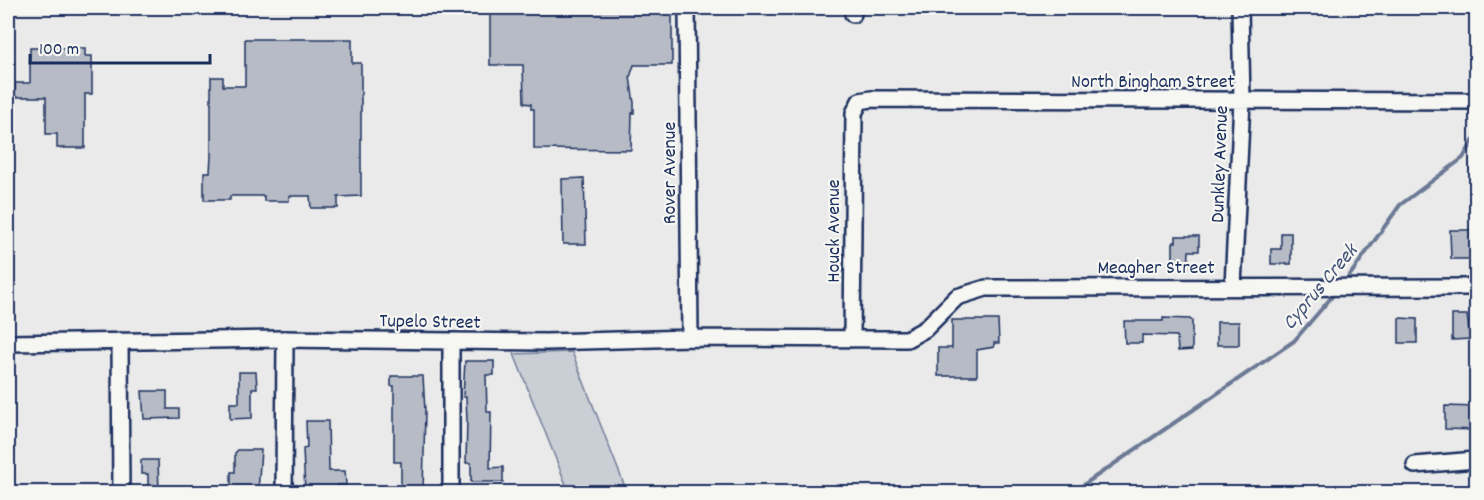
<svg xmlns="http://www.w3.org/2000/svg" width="1484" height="500" viewBox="0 0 1484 500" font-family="Dekko,sans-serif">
  <rect width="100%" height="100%" fill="#e9eae9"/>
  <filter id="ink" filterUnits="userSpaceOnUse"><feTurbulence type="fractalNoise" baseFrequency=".0167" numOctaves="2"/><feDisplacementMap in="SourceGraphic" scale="12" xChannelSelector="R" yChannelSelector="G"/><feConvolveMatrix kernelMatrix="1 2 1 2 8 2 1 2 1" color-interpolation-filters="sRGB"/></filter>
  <g filter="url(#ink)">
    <!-- green -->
    <path fill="#caced5" stroke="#727e9a" stroke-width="1.5" d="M572 352 627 492H569L514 354Z"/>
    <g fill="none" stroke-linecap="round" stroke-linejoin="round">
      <!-- stream -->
      <path stroke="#6c7995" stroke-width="4" d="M1345 282 1400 205 1463 158 1476 136
        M1073 492 1294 341 1336 292"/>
    </g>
    <!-- building -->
    <path fill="#b6bbc6" stroke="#1b2f5e" stroke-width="1.5" d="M490 8H672V65H634L630 77 634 103V113H632L631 150 534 149V109H531V104L524 103 523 65H490Z
      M245 39H352V63H361V196L338 197V208H311L310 196H289V201H264V196H230V200H204V172H210L211 156V77H223V86H245Z
      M30 48H85V56H92V94H85V148H57V134H46V97H15V83H30Z
      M584 178 586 244H563L562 179Z
      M1450 230H1473L1472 259H1451Z
      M1281 233H1291V264H1271V249H1281Z
      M1176 236H1199V251H1189L1188 268H1173V242H1176Z
      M1452 315H1467L1470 339 1452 340Z
      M1163 318 1190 319 1192 321V350L1178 351 1177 336 1142 335V343H1125L1124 321H1163Z
      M1399 318 1417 319V343H1399Z
      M952 320H998L999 343H994V347L977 350V376H938V348H952Z
      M1217 322H1239V345H1217Z
      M465 361H494V375H486L487 412H491L490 468 503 467V482H471V463H466L467 420 466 397H463Z
      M239 372H256L257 388H252V418L230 419V403H239Z
      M391 376H423L425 411 423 492H401V462H394V386H391Z
      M142 391H167V409H179V418L144 419Z
      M1445 406 1476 407V430L1445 429Z
      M306 421H328L329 471H345L346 485H337L338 492H305L303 449 307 448Z
      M238 450H261L258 492H231V472H235V453Z
      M141 460H158L159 492H148V474H141Z"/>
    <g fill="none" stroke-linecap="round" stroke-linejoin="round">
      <!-- minor casing -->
      <g stroke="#1b2f5e" stroke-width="20">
        <path id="minor" d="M687 8 690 338
          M853 14V8
          M1233 286 1242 101 1240 8
          M852 339 854 113 860 101 871 99 1470 101
          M120 341 121 492
          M8 343 280 339 546 342 690 338 907 339 925 329 957 297 986 288 1476 287
          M1415 465 1476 460
          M284 492 285 339
          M451 492V342"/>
      </g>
      <!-- minor -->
      <use href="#minor" stroke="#f6f6f2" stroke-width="15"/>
    </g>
  </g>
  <g text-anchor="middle" stroke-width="4.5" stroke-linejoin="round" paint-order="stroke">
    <!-- street labels -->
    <g font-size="20" fill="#1b2f5e" stroke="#f6f6f2">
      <text x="1153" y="87">North Bingham Street</text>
      <text transform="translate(1218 164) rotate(-88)" y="7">Dunkley Avenue</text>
      <text transform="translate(668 173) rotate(-90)" y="7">Rover Avenue</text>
      <text transform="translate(832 231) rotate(-90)" y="7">Houck Avenue</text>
      <text x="1156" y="273">Meagher Street</text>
      <text transform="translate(430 320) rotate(1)" y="7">Tupelo Street</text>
    </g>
    <!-- water labels -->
    <g font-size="21" font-style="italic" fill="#44547a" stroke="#f6f6f2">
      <text transform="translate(1319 286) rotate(-50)" y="7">Cyprus Creek</text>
    </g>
  </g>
  <!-- margin -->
  <rect width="1484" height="500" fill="none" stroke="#f6f6f2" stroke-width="30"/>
  <rect x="15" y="15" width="1454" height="470" fill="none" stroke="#1b2f5e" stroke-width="2" filter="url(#ink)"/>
  <!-- scale -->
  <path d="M30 54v9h180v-9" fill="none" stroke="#1b2f5e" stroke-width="3"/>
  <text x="39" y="54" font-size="18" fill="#1b2f5e" stroke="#f6f6f2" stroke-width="4.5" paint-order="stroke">100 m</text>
</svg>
